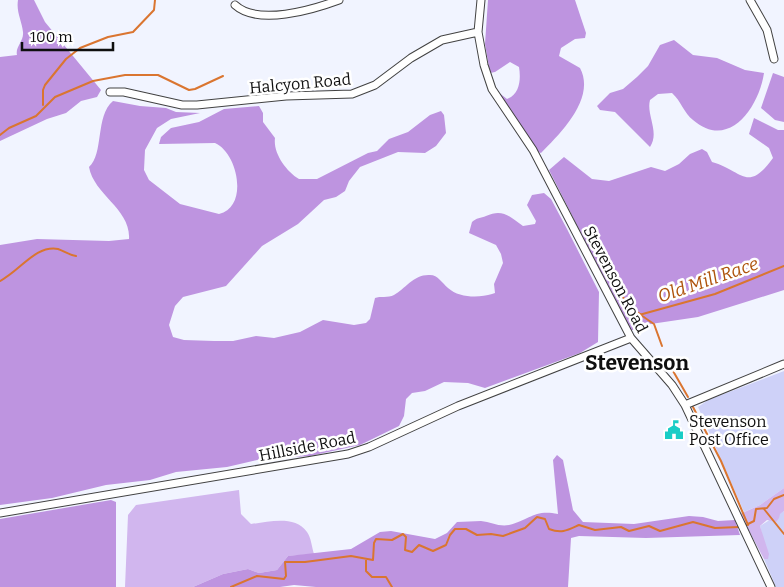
<svg xmlns="http://www.w3.org/2000/svg" width="784" height="587" viewBox="0 0 784 587" font-family="Bitter,serif">
  <rect width="100%" height="100%" fill="#f1f4ff"/>
  <!-- farmland -->
  <path fill="#ced1f8" d="M784 371V488L760 505 744 512 698 407 708 400Z
    M784 511V587H776L764 559H768L760 526Z"/>
  <!-- green -->
  <path fill="#d1b6ee" d="M784 488V511L780 514 779 518 776 522 767 520 760 526 769 554 768 559H764L740 514 760 505Z
    M239 490 241 514 251 524C269 522 295 515 307 532 311 537 312 548 314 554L288 556 277 570 259 573 248 569 223 574 193 587H125L128 515 136 505Z"/>
  <!-- forest -->
  <path fill="#be94e0" d="M18 0H34L45 22 101 90 97 97 81 101 66 113 47 119 0 141V57L17 55C15 47 24 41 23 32 22 21 16 12 18 0Z
    M488 0H575L586 33 585 38 575 39 561 48 559 56 580 68C596 98 561 133 541 153L536 151 498 92 507 99C520 94 521 79 519 67L510 62 495 72 490 73 485 44Z
    M674 40 693 55 717 58 745 70 764 73C759 107 729 151 693 120 684 113 681 101 672 93L658 94 650 100C646 115 660 132 650 147L615 112 600 110 597 106 610 93 623 89 637 77 648 66 660 45Z
    M773 73 784 77V122L775 120 761 108Z
    M113 101 140 106 166 108 176 112 200 113 171 119 157 128 145 150 144 170 149 180 180 204 219 214C249 207 238 153 215 143L159 144 161 137 171 128 199 122 224 109 259 106 263 113V122L275 138C273 153 286 171 299 179H317L368 153 377 151 389 139 408 132 430 115 441 111 444 115 446 133 436 146 425 153 398 152 360 167 349 181 345 191 336 197 324 200 298 224 262 246 226 286 183 297 175 306 169 325 173 337 184 340 214 341H233L256 336 274 338 300 332 323 320 354 325 366 323 370 319 375 298C380 296 388 298 394 295 405 289 414 274 430 275 438 275 442 283 448 288 459 298 479 298 492 294L495 293 494 284 503 263 501 254 496 245 469 233 472 222C476 218 481 218 486 216 503 208 510 217 523 226L535 224 536 221 527 205 532 195 544 193 551 199 567 229 599 292 598 342 580 353 485 388 468 383 444 382 425 391 412 393 406 399 404 416 399 426 360 445 310 456 261 459 227 467 176 472 150 480 106 485 52 498 0 505V245L37 239 109 241 129 239C131 209 94 195 89 167 104 154 95 116 113 101Z
    M754 118 778 130H784V290L698 317 644 325 635 330H630L549 170 564 157 592 179 609 181 651 167 665 171 679 164 690 154 702 149 707 152 712 162C742 170 747 194 773 158L769 148 749 134Z
    M557 455 563 460 573 510 583 522 634 524 689 516 703 517 718 521 735 520 740 535 646 538 579 536 571 538 568 587H316L294 585 280 587H193L223 574 248 569 259 573 277 570 288 556 351 549 380 532 391 531 435 539 447 533 457 522C465 522 473 521 481 521 491 522 499 527 509 525 530 520 534 509 558 514L553 460Z
    M111 500 116 502V587H0V519Z"/>
  <g fill="none" stroke-linecap="round" stroke-linejoin="round">
    <!-- stream -->
    <path stroke="#da7530" stroke-width="2" d="M43 105V90L45 85 66 59 80 48 108 37 133 32 154 10 155 0
      M0 135 9 128 36 116 55 97 93 81 125 75H158L189 90 195 89 223 76
      M0 281C20 271 35 245 58 249 64 251 69 255 76 256
      M615 288C630 306 634 311 654 324L662 346
      M639 315 715 294 784 266
      M669 364 688 397
      M693 407 721 461 748 525
      M764 509 784 534
      M744 526 754 521 756 509 767 508 774 499 784 495
      M366 559V571L372 577H386L392 587
      M231 587 257 576 284 579 286 576 285 562H305L351 556 373 560 374 543 376 539 392 540 403 534 406 537 405 550 412 552 419 545 433 551 446 545 450 535 455 529H466L477 535 491 534 503 536 525 528 537 517 545 519 549 529C562 534 568 530 579 525L595 530 621 527 629 531 649 526 660 531 693 522 715 528 739 527"/>
    <!-- minor casing -->
    <g stroke="#424242" stroke-width="9">
      <path id="minor" d="M481 0 478 32 484 65 492 89 533 150 631 338 672 385 685 405 771 587
        M750 0 767 30 774 59
        M235 5C258 26 312 10 339 0
        M110 92H124L182 105H197L286 96 352 94 375 85 411 58 442 40 478 32
        M685 405 784 364
        M0 513 348 454 369 447 458 406 631 338"/>
    </g>
    <!-- minor -->
    <use href="#minor" stroke="#fff" stroke-width="7"/>
  </g>
  <!-- icons -->
  <defs>
    <g id="civic-bare" transform="scale(1.5)"><path d="M-.6-6.5H3V-4.5H.6V-3L4-1V1h2V6H-6V1h2V-1L-.6-3ZM-1.2 2.5V6h2.4V2.5Z" fill="#19cdc6" stroke="#fff" stroke-width="2.5" paint-order="stroke"/></g>
  </defs>
  <g fill-rule="evenodd">
    <use href="#civic-bare" x="674" y="430"/>
  </g>
  <g text-anchor="middle" stroke-width="5" stroke-linejoin="round" paint-order="stroke">
    <!-- street labels -->
    <g font-size="16" fill="#0f0f0f" stroke="#fff">
      <text transform="translate(300 83) rotate(-5)" y="6">Halcyon Road</text>
      <text transform="translate(616 279) rotate(62)" y="6">Stevenson Road</text>
      <text transform="translate(307 446) rotate(-11)" y="6">Hillside Road</text>
    </g>
    <!-- poi labels -->
    <g font-size="16" fill="#0f0f0f" stroke="#fff" text-anchor="start">
      <text x="689" y="427">Stevenson<tspan x="689" dy="18">Post Office</tspan></text>
    </g>
    <!-- water labels -->
    <g font-size="18" font-style="italic" fill="#ae530b" stroke="#fff">
      <text transform="translate(708 280) rotate(-19)" y="6">Old Mill Race</text>
    </g>
    <!-- district labels -->
    <g font-size="21" font-weight="bold" fill="#0f0f0f" stroke="#fff">
      <text x="637" y="370">Stevenson</text>
    </g>
  </g>
  <!-- scale -->
  <path d="M22 42v8h91v-8" fill="none" stroke="#0f0f0f" stroke-width="2.5"/>
  <text x="30" y="42" font-size="15" fill="#0f0f0f" stroke="#ffffff" stroke-width="4" paint-order="stroke">100 m</text>
</svg>
